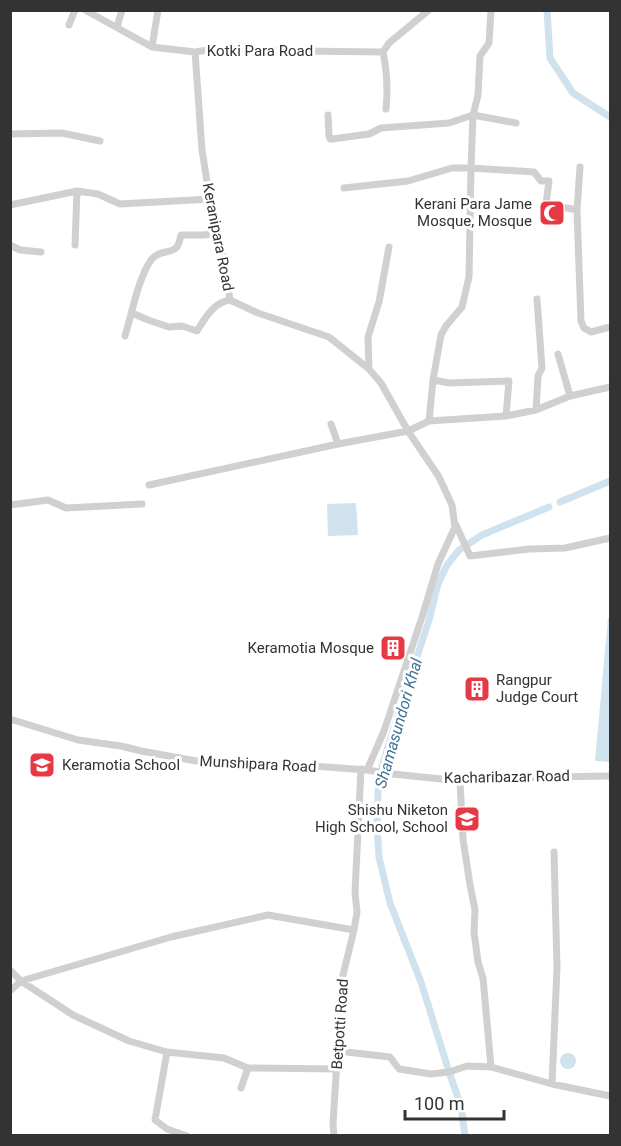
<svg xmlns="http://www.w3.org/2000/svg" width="621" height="1146" viewBox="0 0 621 1146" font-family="Roboto,sans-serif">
  <rect width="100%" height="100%" fill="#fff"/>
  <!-- water -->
  <path fill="#cfe2ee" d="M356 503 358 535 328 536 327 504Z
    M608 618H610V762L595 761Z
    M560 1061a8 8 0 1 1 16 0a8 8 0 1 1-16 0Z"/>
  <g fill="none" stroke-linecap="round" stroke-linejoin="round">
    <!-- canal -->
    <path stroke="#cfe2ee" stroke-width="7" d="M547 10 550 58 573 93 610 117
      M560 502 610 481
      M465 1136 461 1106 449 1072 421 982 390 903 379 857 377 826 378 793 382 767 392 734 429 620 438 584 447 565 459 550 482 535 549 507"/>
    <!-- street -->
    <path stroke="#d0d0d0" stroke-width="7" d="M85 10 152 47 195 52 207 50 383 52 389 43 429 10
      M69 25 75 10
      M117 27 122 10
      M152 47 158 10
      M195 52 202 150 209 194 219 233 230 300 258 313 329 337 369 369 381 383 408 431 439 477 452 505 455 527 438 564 422 617 384 731 367 770
      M383 52C387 71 388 89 386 109
      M328 115 329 136 330 139H332L369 134 381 128 449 123 473 115 478 95 480 56 489 43 491 10
      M516 123 473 115 471 168 534 172 541 181H549L546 204 577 210
      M10 134 62 133 100 141
      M580 167 577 210 581 321 584 328 591 332 610 327
      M344 188 408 181 452 168H471L469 277 462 307 446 326 441 335 433 380 429 421
      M10 205 77 191 98 194 120 204 211 199
      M76 219 75 245 77 191
      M10 245 20 250 41 252
      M132 313 148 320 169 327 182 326 197 331C205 318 214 302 230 300
      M125 336C132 313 138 279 151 260 159 250 168 254 176 248 179 245 180 239 181 235H203L219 233
      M558 354 570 396
      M369 369 368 337 379 302 389 247
      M433 380 450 383 509 381 506 416
      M536 410 538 376 542 368 537 299
      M331 424 338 444
      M149 485 338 444 408 431 429 421 506 416 536 410 570 396 610 387
      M10 505 48 500 66 508 142 504
      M456 525 470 556 529 549 565 548 610 538
      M10 719 78 740 121 746 141 751 213 764 300 765 367 770 393 774 460 781 497 778 610 776
      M460 781 463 839 470 885 475 910 474 932 478 962 483 978 491 1067
      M10 970 21 981 73 1015 129 1041 167 1052 224 1058 248 1068 337 1069
      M10 991 21 981 171 937 268 915 354 930
      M338 1051 390 1057 399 1069 431 1074 449 1072 467 1066 491 1067 552 1084 610 1096
      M167 1052 155 1120 167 1129 187 1136
      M552 1084 557 968 554 852
      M241 1088 248 1068
      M334 1136 333 1124 340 1012 343 1009 341 983 354 930 357 912 355 892 361 769"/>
  </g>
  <!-- icons -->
  <defs>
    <g id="mosque-square" transform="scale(1.35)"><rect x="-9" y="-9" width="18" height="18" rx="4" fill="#e63946" stroke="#fff"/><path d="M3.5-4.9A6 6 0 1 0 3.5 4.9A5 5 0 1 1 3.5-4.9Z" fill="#fff"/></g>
    <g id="building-square" transform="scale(1.35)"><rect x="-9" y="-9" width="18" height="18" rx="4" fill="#e63946" stroke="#fff"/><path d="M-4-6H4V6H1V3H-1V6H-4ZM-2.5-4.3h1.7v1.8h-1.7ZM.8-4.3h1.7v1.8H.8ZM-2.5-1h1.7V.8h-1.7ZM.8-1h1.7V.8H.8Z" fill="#fff"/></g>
    <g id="school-square" transform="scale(1.35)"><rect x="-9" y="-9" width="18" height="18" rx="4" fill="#e63946" stroke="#fff"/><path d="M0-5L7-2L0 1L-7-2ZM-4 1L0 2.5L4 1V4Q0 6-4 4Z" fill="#fff"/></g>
  </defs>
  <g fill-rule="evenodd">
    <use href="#mosque-square" x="552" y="213"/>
    <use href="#building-square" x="393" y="648"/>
    <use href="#building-square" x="477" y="689"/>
    <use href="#school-square" x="42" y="765"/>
    <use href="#school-square" x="467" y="819"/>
  </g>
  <g text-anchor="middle" stroke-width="6" stroke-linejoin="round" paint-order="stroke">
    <!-- street labels -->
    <g font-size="15" fill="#333" stroke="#fff">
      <text x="260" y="56">Kotki Para Road</text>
      <text transform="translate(218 237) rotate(79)" y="5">Keranipara Road</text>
      <text transform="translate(258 764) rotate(3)" y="5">Munshipara Road</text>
      <text transform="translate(507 777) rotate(-1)" y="5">Kacharibazar Road</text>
      <text transform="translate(340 1024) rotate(-86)" y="5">Betpotti Road</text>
    </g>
    <!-- poi labels -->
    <g font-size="15" fill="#333" stroke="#fff" text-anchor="end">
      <text x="532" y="209">Kerani Para Jame<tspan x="532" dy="17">Mosque, Mosque</tspan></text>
      <text x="374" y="653">Keramotia Mosque</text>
      <text x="496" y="685" text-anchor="start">Rangpur<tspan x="496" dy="17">Judge Court</tspan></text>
      <text x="62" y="770" text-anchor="start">Keramotia School</text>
      <text x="448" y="815">Shishu Niketon<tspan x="448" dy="17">High School, School</tspan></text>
    </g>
    <!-- water labels -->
    <g font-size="16" font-style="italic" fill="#3f7597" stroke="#fff">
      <text transform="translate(398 723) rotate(-74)" y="6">Shamasundori Khal</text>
    </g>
  </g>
  <!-- border -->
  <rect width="621" height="1146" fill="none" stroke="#333333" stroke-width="24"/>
  <!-- scale -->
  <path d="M405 1110v9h99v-9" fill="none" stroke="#333333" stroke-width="3"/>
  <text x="414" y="1110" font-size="18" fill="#333333" stroke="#ffffff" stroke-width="4.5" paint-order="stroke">100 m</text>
</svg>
